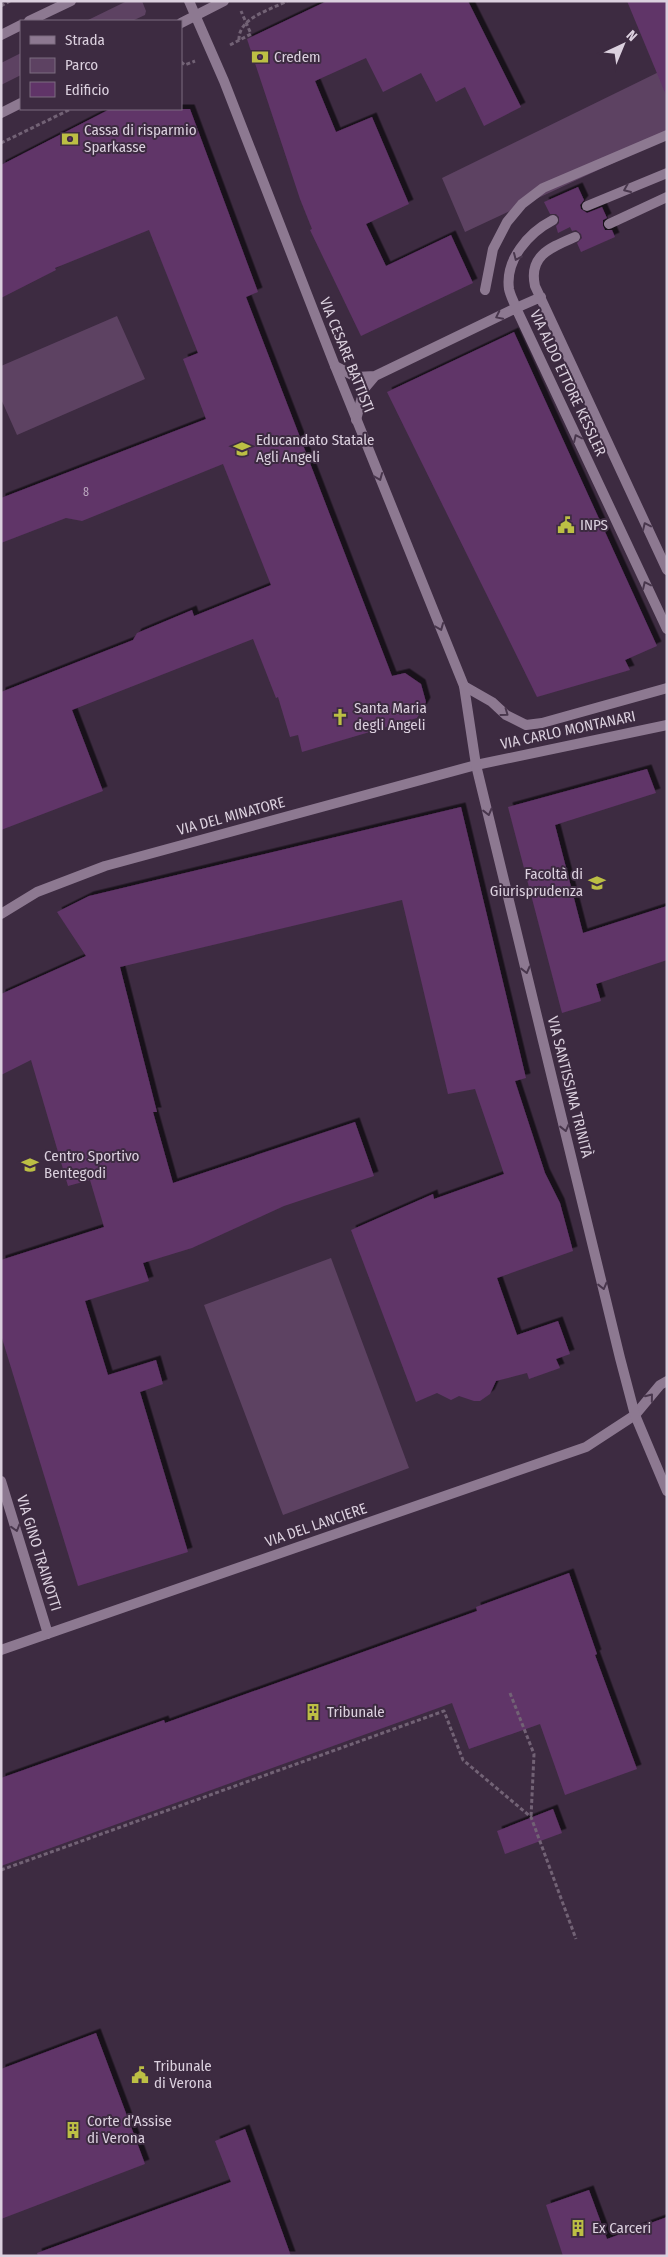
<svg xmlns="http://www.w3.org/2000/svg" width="668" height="2257" viewBox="0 0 668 2257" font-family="'Fira Sans Condensed',sans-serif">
  <defs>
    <filter id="shadow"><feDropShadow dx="4.5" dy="-4.5" stdDeviation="0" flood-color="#0009"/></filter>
  </defs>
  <rect width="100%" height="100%" fill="#3d2b41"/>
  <!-- green -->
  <path fill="#5d4262" d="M127 1H142L146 11 145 15 132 21H86Z
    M21 53V75L1 85V63Z
    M667 68V138L465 232 442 178Z
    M117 316 145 379 17 435 1 399V366Z
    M331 1258 409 1468 283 1515 204 1305Z"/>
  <!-- building -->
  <path fill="#603468" filter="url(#shadow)" d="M327 1H468L521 107 484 126 465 87 436 102 421 73 383 92 366 58 315 81 336 132 372 117 409 204 366 224 386 266 451 235 473 283 361 336 310 230 312 229 300 199 247 39Z
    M627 1H667V95H666Z
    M110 109H190L258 292 246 297 392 676 405 673 421 684 426 702 417 718 302 752 298 735 290 737 278 697 276 698 253 639 72 710 103 791 1 830V692L133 640 137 633 192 610 194 616 271 585 223 464 82 521 66 518 1 543V498L206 419 183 359 198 353 149 230 55 268 56 270 1 298V165Z
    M578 187 584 200 580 205 581 209 587 213 602 207 607 218 603 220V226L605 230H612L615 237 581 252 577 243 582 238 581 234 576 230 572 231 570 227 558 233 556 226 559 223V217L556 214H550L544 202Z
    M514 332 657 646 625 660 630 670 537 697 387 392Z
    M647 769 656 793 555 825 583 933 667 906V960L596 984 601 1001 562 1013 508 807Z
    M461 807 526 1078 515 1081 545 1173 560 1203 573 1251 497 1278 517 1335 558 1321 570 1354 556 1359 560 1368 529 1379 527 1373 496 1381 490 1394 480 1401H474L459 1396 451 1400 437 1393 416 1402 351 1230 433 1194 434 1199 504 1174 475 1089 448 1094 402 900 120 967 157 1112H153L173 1183 355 1122 374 1176 284 1206 192 1248 143 1263 149 1281 85 1301 108 1375 156 1360 163 1384 140 1392 188 1552 78 1586 1 1335V1260L104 1227 90 1180 68 1186 31 1060 1 1075V994L86 956 57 912 89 896Z
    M569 1573 597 1654 595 1655 637 1769 565 1795 540 1724 469 1749 452 1703 1 1866V1778L164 1720 165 1723 477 1611 476 1607Z
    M553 1809 562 1833 505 1854 497 1831Z
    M96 2033 145 2164 1 2219V2069Z
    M245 2129 291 2256H38L37 2253 231 2182 215 2141Z
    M589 2190 607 2239 667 2217V2256H563L546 2205Z"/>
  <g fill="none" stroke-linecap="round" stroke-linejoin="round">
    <!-- path -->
    <path stroke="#726275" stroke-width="3" stroke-dasharray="4 2.5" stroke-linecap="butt" d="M1 6 10 1
      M239 40C238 18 270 10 287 1
      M230 45 251 34 241 11
      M181 62 185 65 195 61
      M1 143 71 109
      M510 1693 534 1754 531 1817
      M1 1870 444 1711 463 1760 531 1817 576 1939"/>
    <!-- service -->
    <path stroke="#8d7991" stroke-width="10" d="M587 206 667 173
      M609 224 667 197
      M575 237C552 247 528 255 535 286L667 570
      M541 297 516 308C514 302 510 295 509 289 505 260 528 233 553 220
      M335 366 356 377 375 376
      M356 420 364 389 375 376 516 308 667 629
      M464 686 492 702 506 715 526 725 542 723 667 688"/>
    <!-- pedestrian -->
    <path stroke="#8d7991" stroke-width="10" d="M485 290 493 249 507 222 522 204 543 188 667 135"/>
    <!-- minor -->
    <path stroke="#8d7991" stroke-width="10" d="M1 914 37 892 105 866 476 765 667 725
      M1 1481 48 1634
      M1 1650 586 1447 635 1415 660 1385 667 1381"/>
    <!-- tertiary -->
    <path stroke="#8d7991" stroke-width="10" d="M189 1 224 81 335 366 464 686 476 765 620 1358 635 1415 667 1491
      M29 21 71 1
      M181 23 224 1
      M1 35 21 25
      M1 113 21 103"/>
  </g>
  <!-- one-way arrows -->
  <defs><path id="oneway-chevron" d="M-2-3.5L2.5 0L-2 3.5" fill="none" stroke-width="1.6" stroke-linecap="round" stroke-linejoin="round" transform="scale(1.25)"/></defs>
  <g stroke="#49374d">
    <use href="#oneway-chevron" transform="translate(627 189) rotate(157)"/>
    <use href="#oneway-chevron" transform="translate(517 257) rotate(114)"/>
    <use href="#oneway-chevron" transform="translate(499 316) rotate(154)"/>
    <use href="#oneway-chevron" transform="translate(577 438) rotate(-115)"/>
    <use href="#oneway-chevron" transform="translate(379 477) rotate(68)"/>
    <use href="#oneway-chevron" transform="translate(646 526) rotate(-115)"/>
    <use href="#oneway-chevron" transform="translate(646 585) rotate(-115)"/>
    <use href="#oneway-chevron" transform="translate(440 627) rotate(68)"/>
    <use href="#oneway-chevron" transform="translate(505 713) rotate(36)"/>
    <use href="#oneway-chevron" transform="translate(488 812) rotate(76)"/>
    <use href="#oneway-chevron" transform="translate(526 970) rotate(76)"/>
    <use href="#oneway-chevron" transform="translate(565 1128) rotate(76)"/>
    <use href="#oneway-chevron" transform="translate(603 1286) rotate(76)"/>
    <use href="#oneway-chevron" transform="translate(650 1397) rotate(-51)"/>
    <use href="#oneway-chevron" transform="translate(16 1528) rotate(73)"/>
  </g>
  <!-- icons -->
  <defs>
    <g id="bank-bare" transform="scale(1.35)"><path d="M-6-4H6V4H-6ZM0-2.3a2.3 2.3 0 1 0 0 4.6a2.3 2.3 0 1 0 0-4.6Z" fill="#bcbf44" stroke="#3d2b41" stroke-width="2.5" paint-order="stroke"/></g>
    <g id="school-bare" transform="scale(1.35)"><path d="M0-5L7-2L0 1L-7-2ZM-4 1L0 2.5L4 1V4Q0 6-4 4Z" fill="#bcbf44" stroke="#3d2b41" stroke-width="2.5" paint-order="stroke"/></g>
    <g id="civic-bare" transform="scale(1.35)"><path d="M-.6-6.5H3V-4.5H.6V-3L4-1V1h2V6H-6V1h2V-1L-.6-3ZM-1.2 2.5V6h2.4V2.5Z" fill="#bcbf44" stroke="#3d2b41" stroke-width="2.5" paint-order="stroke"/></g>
    <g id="church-bare" transform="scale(1.35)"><path d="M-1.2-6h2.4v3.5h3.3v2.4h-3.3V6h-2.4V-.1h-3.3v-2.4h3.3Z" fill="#bcbf44" stroke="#3d2b41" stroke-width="2.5" paint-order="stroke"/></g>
    <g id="university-bare" transform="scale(1.35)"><path d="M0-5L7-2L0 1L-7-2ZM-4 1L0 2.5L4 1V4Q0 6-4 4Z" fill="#bcbf44" stroke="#3d2b41" stroke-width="2.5" paint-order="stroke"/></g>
    <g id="building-bare" transform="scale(1.35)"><path d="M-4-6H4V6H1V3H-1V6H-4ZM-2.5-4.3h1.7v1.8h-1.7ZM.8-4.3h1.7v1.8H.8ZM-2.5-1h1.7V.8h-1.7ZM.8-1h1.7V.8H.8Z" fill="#bcbf44" stroke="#3d2b41" stroke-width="2.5" paint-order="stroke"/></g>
  </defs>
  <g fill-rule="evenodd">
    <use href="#bank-bare" x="260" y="57"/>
    <use href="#bank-bare" x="70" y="139"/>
    <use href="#school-bare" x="242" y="449"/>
    <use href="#civic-bare" x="566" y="525"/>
    <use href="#church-bare" x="340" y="717"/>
    <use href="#university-bare" x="597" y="883"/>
    <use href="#school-bare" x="30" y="1165"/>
    <use href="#building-bare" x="313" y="1712"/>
    <use href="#civic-bare" x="140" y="2075"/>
    <use href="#building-bare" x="73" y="2130"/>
    <use href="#building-bare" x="578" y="2228"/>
  </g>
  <g text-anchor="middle" stroke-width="4" stroke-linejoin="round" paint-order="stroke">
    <!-- number labels -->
    <g font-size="12" fill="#bca9c0">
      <text x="86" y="496">8</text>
    </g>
    <!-- poi labels -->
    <g font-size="15" fill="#dbd0de" stroke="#3d2b41" text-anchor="start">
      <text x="274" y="62">Credem</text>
      <text x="84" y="135">Cassa di risparmio<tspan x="84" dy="17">Sparkasse</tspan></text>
      <text x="256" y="445">Educandato Statale<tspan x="256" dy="17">Agli Angeli</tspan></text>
      <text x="580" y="530">INPS</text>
      <text x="354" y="713">Santa Maria<tspan x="354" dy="17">degli Angeli</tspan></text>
      <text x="583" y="879" text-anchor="end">Facoltà di<tspan x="583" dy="17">Giurisprudenza</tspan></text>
      <text x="44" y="1161">Centro Sportivo<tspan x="44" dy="17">Bentegodi</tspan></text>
      <text x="327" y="1717">Tribunale</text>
      <text x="154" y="2071">Tribunale<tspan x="154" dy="17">di Verona</tspan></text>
      <text x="87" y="2126">Corte d’Assise<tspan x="87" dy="17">di Verona</tspan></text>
      <text x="592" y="2233">Ex Carceri</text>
    </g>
    <!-- street labels -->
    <g font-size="15" fill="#dbd0de" stroke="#3d2b41">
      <text transform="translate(347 355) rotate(68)" y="5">VIA CESARE BATTISTI</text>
      <text transform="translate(568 383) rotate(65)" y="5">VIA ALDO ETTORE KESSLER</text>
      <text transform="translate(568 730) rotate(-12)" y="5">VIA CARLO MONTANARI</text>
      <text transform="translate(231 816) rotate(-15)" y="5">VIA DEL MINATORE</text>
      <text transform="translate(570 1087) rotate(76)" y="5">VIA SANTISSIMA TRINITÀ</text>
      <text transform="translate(316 1525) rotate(-19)" y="5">VIA DEL LANCIERE</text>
      <text transform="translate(39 1553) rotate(73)" y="5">VIA GINO TRAINOTTI</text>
    </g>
  </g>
  <!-- border -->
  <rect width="668" height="2257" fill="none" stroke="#dbd0de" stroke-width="5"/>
  <!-- legend -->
  <rect x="20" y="20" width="162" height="90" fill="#3d2b41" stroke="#7c6d80"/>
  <rect x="30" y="36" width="25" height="8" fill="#8d7991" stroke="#7c6d80"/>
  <text x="65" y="45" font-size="15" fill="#dbd0de">Strada</text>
  <rect x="30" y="58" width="25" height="15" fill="#5d4262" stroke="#7c6d80"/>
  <text x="65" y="70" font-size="15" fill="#dbd0de">Parco</text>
  <rect x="30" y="82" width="25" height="15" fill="#603468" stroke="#7c6d80"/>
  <text x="65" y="95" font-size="15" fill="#dbd0de">Edificio</text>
  <!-- north arrow -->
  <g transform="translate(623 45) rotate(44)" stroke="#3d2b41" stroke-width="4" paint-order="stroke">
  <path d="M0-4L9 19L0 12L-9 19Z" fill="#dbd0de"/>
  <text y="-8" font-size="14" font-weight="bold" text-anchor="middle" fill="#dbd0de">N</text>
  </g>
</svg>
